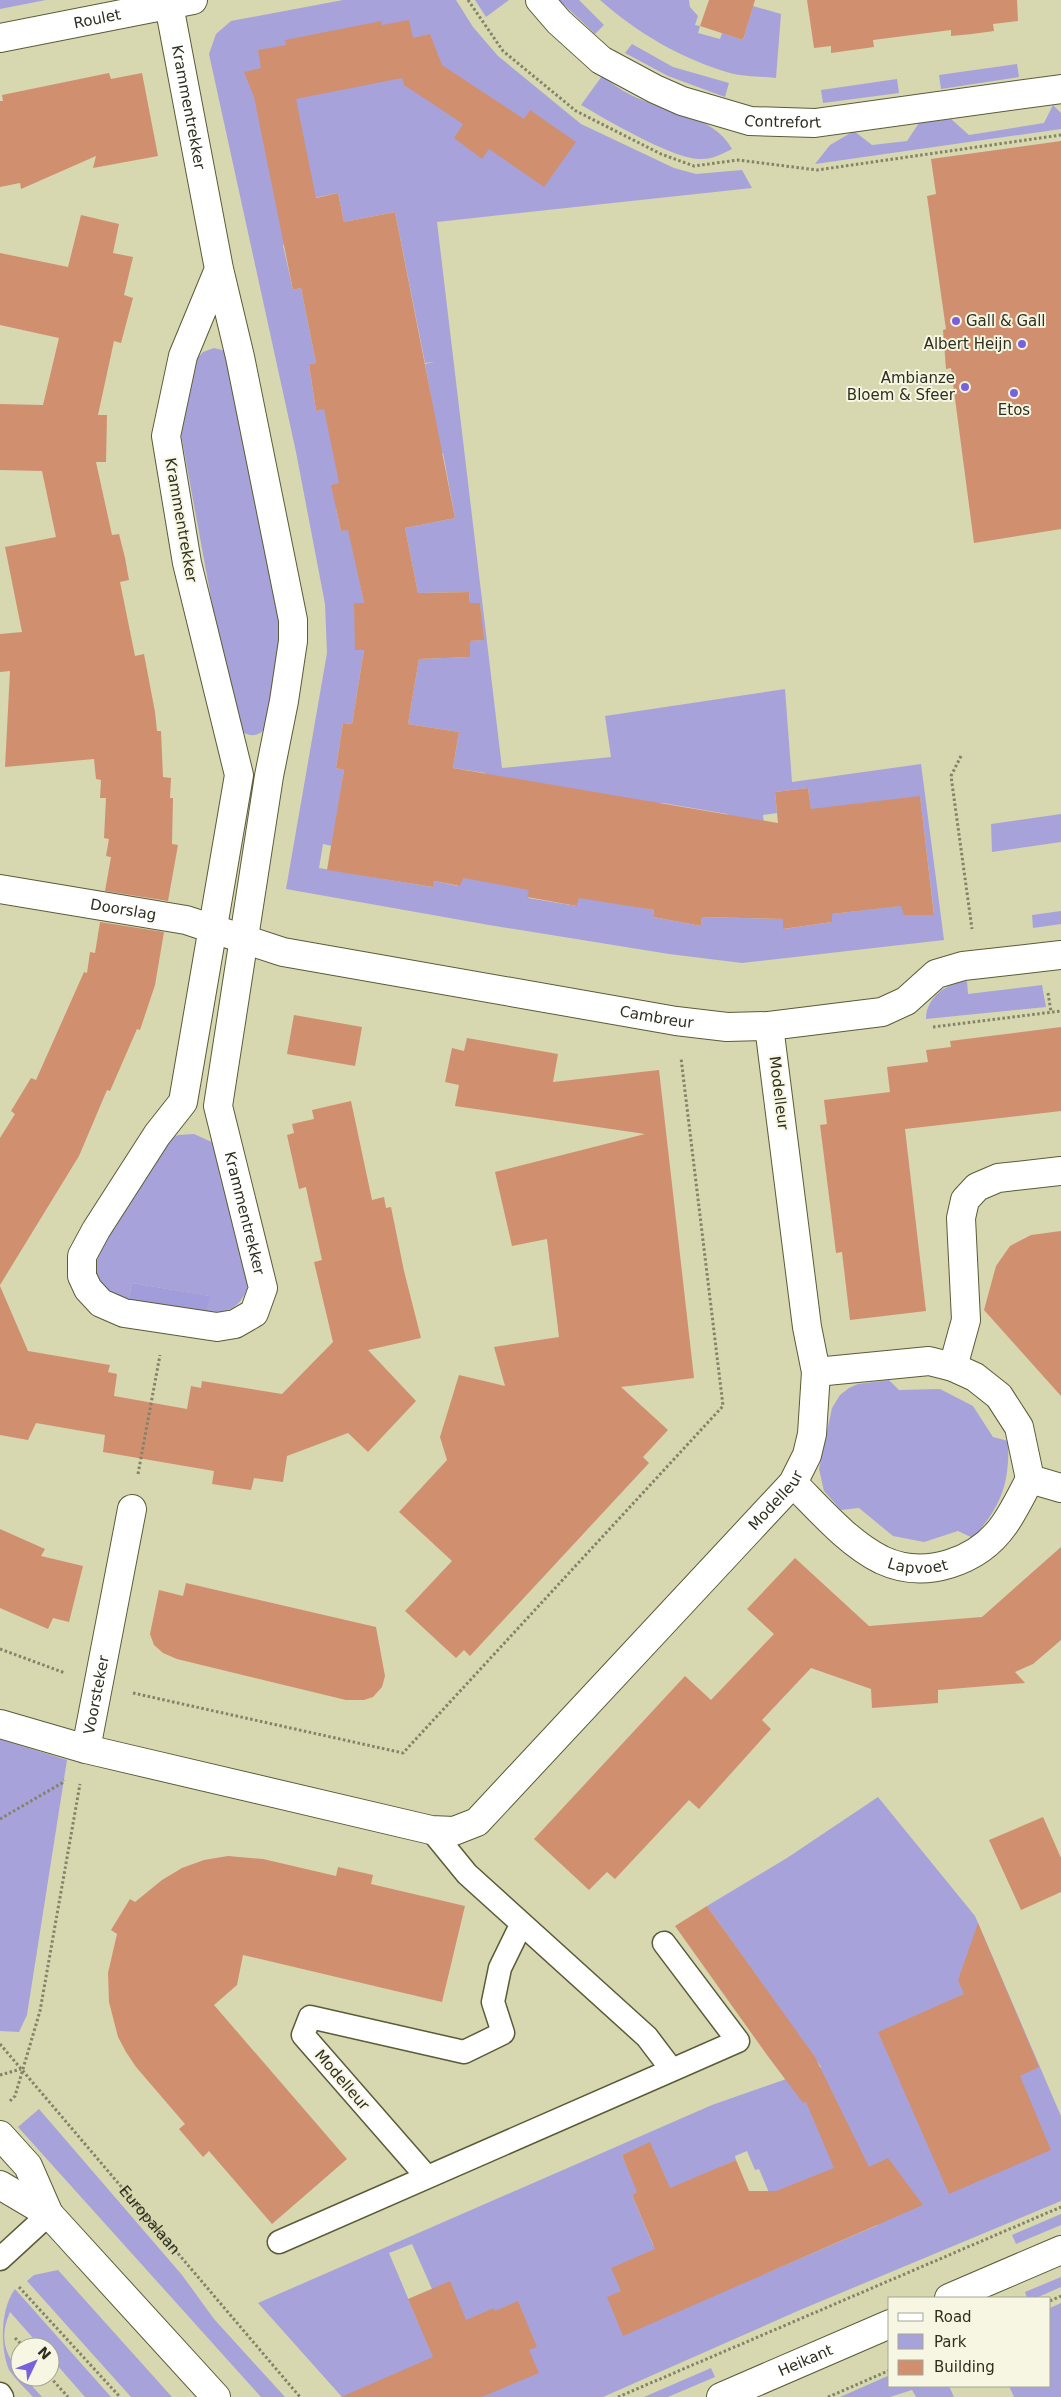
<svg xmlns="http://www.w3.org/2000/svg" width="1061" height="2397" viewBox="0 0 1061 2397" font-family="'DejaVu Sans',sans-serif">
  <rect width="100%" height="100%" fill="#d7d7b0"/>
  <!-- green -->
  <path fill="#a7a3da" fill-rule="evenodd" d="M0 0H46L0 9Z
    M343 0H456L473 27 498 56 581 124 674 168 696 174 742 170 752 188 437 222 502 768 611 757 605 716 785 689 792 782 921 764 944 940 742 963 669 954 489 925 286 889 327 653 325 604 296 452 209 54 216 34 231 21ZM338 193 344 222 395 212 425 363 434 362 425 364 431 397 381 408 392 463 443 453 455 518 405 528 418 593 469 592 470 603H480L483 640 470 641V657L419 659 408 724 459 732 453 768 485 773 476 824 663 803 727 814 769 864 763 815 777 813 775 792 808 788 811 810 920 797 934 914H904L907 905 832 914V922L784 929 783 919 702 917 701 926 653 917 654 910 579 897 577 906 528 898 533 889 458 877V886L434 881 432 887 319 868 323 844 332 846 344 770 336 768 343 723 352 724 364 650H355V603H364L349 529 341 531 336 508 340 483 325 408 316 411 309 364 316 363 301 288 293 290 283 245 292 242 285 204Z
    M475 0H509L486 17Z
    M559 0H579L604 25 595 34Z
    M600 0H689L690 7 698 16 695 25 700 26 698 33 720 39 722 33 743 40 753 6 781 14 776 78C761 76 744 77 730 73 682 59 637 33 600 0Z
    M632 44 673 67 729 83 725 97 668 76 625 53Z
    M1017 64 1019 77 941 89 939 75Z
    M602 76C611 83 621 90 631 95 664 112 713 114 732 149 722 154 711 160 699 159 671 158 607 120 581 105Z
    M897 79 899 93 823 103 821 90Z
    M1053 105 1061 113V129L815 164 830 145 854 131 872 145 907 141 919 123 951 119 969 135 1044 123Z
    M214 348 226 351 237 391 281 630 270 722C259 739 251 738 235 728L180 429 196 360 203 352Z
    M1061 814V842L992 852 991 824Z
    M1061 911V924L1033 928 1032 915Z
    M967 981 968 994 1042 985 1046 1007 926 1019C926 998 946 983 967 981Z
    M194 1134 214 1143 249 1283C241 1308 231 1311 206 1315L209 1296 132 1283 128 1301C101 1289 89 1277 101 1246L168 1140 178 1135Z
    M889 1380 899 1390 940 1389 973 1406 993 1437 1008 1441C1010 1484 1001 1506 973 1538L958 1531 924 1542 893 1536 859 1508 841 1510 824 1491 819 1469 832 1408 840 1395 849 1388 858 1384Z
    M0 1739 67 1760 27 2015 19 2032 0 2031Z
    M878 1797 975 1916 1061 2116V2201L800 2310 603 2397H342L258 2303 712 2105 821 2067 707 1906 787 1858ZM650 2143 667 2239 653 2245 632 2195 638 2192 622 2155ZM747 2151 755 2170 759 2169 770 2195 878 2225 734 2287 720 2167 736 2160 735 2156ZM412 2244 432 2289 418 2322 389 2253Z
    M39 2109 182 2275 214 2319 285 2397H261L18 2127Z
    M1061 2214V2225L1016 2244 1012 2235Z
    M58 2270 172 2397H131L27 2281 34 2275Z
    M1061 2277V2287L1036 2298H1027L1025 2292Z
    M15 2289 111 2397H85L50 2357V2347H41L10 2312C0 2335 3 2353 20 2372V2377H24L42 2397H33C25 2388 16 2380 9 2370 0 2348 0 2309 15 2289Z
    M1061 2303V2397H1014L1009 2386H1050V2308Z
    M711 2368 715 2377 668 2397H644Z
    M890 2375V2386H949L954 2397H916L912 2390 890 2397H840Z"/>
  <!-- forest -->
  <path fill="#a19dda" d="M132 1283 210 1296 206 1315 128 1301Z"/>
  <!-- building -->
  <path fill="#d09070" d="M709 0H755L743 40 700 26Z
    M807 0H1017L1018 21 993 24 994 31 972 34 951 36V30L873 40 874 47 831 53V46L814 48Z
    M409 20 413 38 430 34 442 65 524 119 530 110 576 142 544 187 489 149 482 159 454 138 463 124 404 85 402 78 296 99 316 198 338 193 344 222 395 212 455 518 405 528 418 593 469 592 470 603H480L484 640 470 641V657L419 659 408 724 459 732 453 768 778 823 775 792 808 788 811 809 920 796 934 915H904L901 906 832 914V922L783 929V919L702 917 701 926 653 917 654 910 616 904 579 898 577 906 527 897 529 890 463 878 460 886 434 881 433 887 327 870 344 770 336 768 343 723 352 724 364 650H355L354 603H364L348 530 341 531 331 485 339 483 324 409 316 411 309 364 316 363 301 288 293 290 254 97 244 72 261 68 258 50 286 45 285 40 381 21 382 25Z
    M109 73 111 79 142 73 158 156 93 168 96 156 21 189 20 183 0 187V101H3L2 95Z
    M1061 141V529L974 543 951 368 946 369 943 330 946 329 927 196 936 194 931 159Z
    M81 215 119 224 113 253 133 257 124 295 133 298 121 343 114 341 98 415H107L106 462H96L112 535 119 534 125 558 129 580 120 582 135 656 144 654 155 712 157 731H161L163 777 171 778 170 798H173L172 844 178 845 168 901 105 891 111 857 106 856 109 839 104 838 106 798H100L101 780 96 779 94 759 5 767 10 671 0 672V634L22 632 5 547 56 537 42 471 0 470V404L43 405 59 338 0 325V253L68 267Z
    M100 922 164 932 155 985 140 1030 137 1029 110 1091 107 1090 79 1156 0 1285V1138L15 1114 11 1111 31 1078 36 1080 84 972 87 973 90 952 95 953Z
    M294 1015 362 1027 355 1066 287 1054Z
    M1061 1027V1111L905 1129 926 1311 850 1320 842 1252 836 1253 831 1212 820 1125 827 1124 824 1100 890 1092 887 1067 928 1062 926 1050 951 1047 950 1041Z
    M467 1038 558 1054 553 1082 659 1070 694 1378 621 1387 668 1430 643 1457 649 1463 470 1656 464 1650 456 1658 405 1611 452 1561 399 1512 447 1460 440 1437 459 1375 505 1386 494 1347 559 1337 547 1239 512 1246 495 1172 645 1134 455 1106 459 1085 445 1082 452 1048 464 1051Z
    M351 1101 372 1200 384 1197 386 1208 391 1207 404 1271 421 1338 368 1350 416 1401 368 1452 348 1433 287 1456 283 1482 254 1478 251 1490 212 1484 214 1471 103 1452 105 1435 36 1423 28 1440 0 1435V1286L28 1351 110 1365 108 1372 117 1374 114 1396 187 1409 191 1386 201 1388 202 1381 282 1394 333 1342 314 1262 322 1260 308 1197 306 1187 299 1189 287 1135 294 1133 292 1124 314 1119 312 1110Z
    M1061 1231V1396L984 1310 996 1266 1010 1246 1031 1235Z
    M0 1529 45 1549 41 1556 83 1566 69 1622 53 1618 48 1629 0 1608Z
    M1061 1547V1640L1033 1664 1015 1672 1025 1683 938 1690V1703L872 1708 871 1689 811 1668 762 1720 771 1729 699 1809 689 1800 615 1879 607 1872 589 1890 534 1839 685 1676 711 1700 774 1634 747 1609 795 1558 869 1626 982 1617Z
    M186 1583 376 1627 385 1676 382 1687 373 1697 364 1700H346L177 1659 163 1653 154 1645 150 1634 159 1590 183 1596Z
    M1043 1817 1061 1858V1892L1021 1910 989 1840Z
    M228 1856 263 1859 336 1876 338 1867 373 1875 371 1884 465 1906 442 2002 243 1955 237 1985 214 2005 347 2159 272 2224 209 2151 203 2157 179 2129 185 2124 136 2067 126 2052 118 2037 109 2002 108 1973 117 1934 111 1930 130 1899 135 1902 162 1880 182 1868 204 1860Z
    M707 1906 815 2057 869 2167 888 2158 923 2205 623 2336 607 2297 621 2291 611 2268 655 2249 632 2195 637 2192 622 2155 650 2142 670 2188 736 2160 749 2191H776L834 2168 806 2102 803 2103 767 2055 675 1926Z
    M978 1923 1039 2067 1020 2076 1051 2150 949 2194 878 2032 964 1994 958 1980Z
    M450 2281 466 2320 494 2308 495 2311 518 2301 537 2347 529 2350 539 2373 482 2397H341L433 2357 408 2299Z"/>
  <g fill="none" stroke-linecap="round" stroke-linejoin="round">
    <!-- lane casing -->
    <g stroke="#5b5b38" stroke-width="25">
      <path id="lane" d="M664 1943 738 2041 672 2070
        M427 2177 303 2035 310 2017 464 2052 503 2033 493 2002 500 1968 521 1925
        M279 2242 672 2070 647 2037 467 1874 431 1830
        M0 2259 49 2214
        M0 2394 2 2397"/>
    </g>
    <!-- street casing -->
    <g stroke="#5b5b38" stroke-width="30">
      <g id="street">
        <path id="s2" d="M540 0 559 22 601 60 655 89 682 101 750 121 815 123 1061 89"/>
        <path id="s3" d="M169 5 219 269 240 357 293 620V641L284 701 269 776 218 1106 263 1288 254 1313 235 1324 217 1327 124 1313 101 1303 88 1289 82 1276V1256L96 1230 157 1135 183 1102 239 775 187 563 166 436 183 356 219 269"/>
        <path id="s4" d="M0 38 193 0"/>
        <path id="s5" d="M0 889 186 920 283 952 676 1021 727 1027 769 1026 882 1012 906 1001 936 974 963 966 1061 955"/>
        <path d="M953 1367 966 1320 961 1218 965 1200 977 1187 998 1178 1061 1171"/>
        <path d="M816 1372 929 1361 953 1367 975 1377 999 1396 1019 1427 1030 1479 1061 1488"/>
        <path id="s6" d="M793 1483C820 1510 848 1543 882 1560 925 1580 978 1562 1004 1525 1014 1511 1022 1494 1030 1479"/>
        <path id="s7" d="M0 1724 86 1749 431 1830 454 1831 477 1822 793 1483 807 1455 812 1434 816 1372 807 1327 769 1026"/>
        <path id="s8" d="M86 1749 132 1509"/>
      </g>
    </g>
    <!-- secondary casing -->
    <g stroke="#5b5b38" stroke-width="30">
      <g id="secondary">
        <path d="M0 2135 28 2166 49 2214"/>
        <path d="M0 2185 49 2214 216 2397"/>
        <path d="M949 2298 1061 2250"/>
        <path id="s9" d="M721 2397 890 2324"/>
      </g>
    </g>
    <!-- path -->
    <g stroke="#838368" stroke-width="3" stroke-dasharray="2.5 2.5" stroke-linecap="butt">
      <path d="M468 0 503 51 576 111 661 154 694 166 738 160 817 170 1061 135"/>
      <path d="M961 756 951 776 972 929"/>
      <path d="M1048 993 1051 1012"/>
      <path d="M933 1027 1061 1011"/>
      <path d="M138 1474 160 1355"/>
      <path d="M0 1649 65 1673"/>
      <path d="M133 1693 403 1753 723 1406 681 1058"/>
      <path d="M0 1819 62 1783 64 1780"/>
      <path id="s1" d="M0 2044 300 2397"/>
      <path d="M0 2075 21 2069"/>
      <path d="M10 2101 15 2096 40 2011 80 1784"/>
      <path d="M19 2287 120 2397"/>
      <path d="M1050 2301 1061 2296"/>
      <path d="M15 2338 24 2347"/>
      <path d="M50 2377 68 2397"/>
      <path d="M618 2397 1061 2207"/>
      <path d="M828 2397 890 2370"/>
    </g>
    <!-- lane -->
    <use href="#lane" stroke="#fff" stroke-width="22"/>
    <!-- street -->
    <use href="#street" stroke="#fff" stroke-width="28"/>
    <!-- secondary -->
    <use href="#secondary" stroke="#fff" stroke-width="28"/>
  </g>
  <!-- markers -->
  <g fill="#7761dc" stroke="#f6f6e3" stroke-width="2">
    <circle cx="956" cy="321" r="5"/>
    <circle cx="1022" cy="344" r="5"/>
    <circle cx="965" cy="387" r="5"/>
    <circle cx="1014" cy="393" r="5"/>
  </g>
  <g text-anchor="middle" stroke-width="4" stroke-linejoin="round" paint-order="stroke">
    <!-- street labels -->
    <g font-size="15" fill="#2f2f20" stroke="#f6f6e3">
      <text dy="5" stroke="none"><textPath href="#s4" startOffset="99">Roulet</textPath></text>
      <text dy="5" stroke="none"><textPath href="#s3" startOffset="104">Krammentrekker</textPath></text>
      <text dy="5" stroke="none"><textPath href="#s2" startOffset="280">Contrefort</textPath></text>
      <text transform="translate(181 520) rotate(80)" y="5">Krammentrekker</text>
      <text dy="5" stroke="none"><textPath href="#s5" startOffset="125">Doorslag</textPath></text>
      <text dy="5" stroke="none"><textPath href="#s5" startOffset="670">Cambreur</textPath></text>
      <text transform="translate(779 1093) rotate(83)" y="5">Modelleur</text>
      <text dy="5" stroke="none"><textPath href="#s3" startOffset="1230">Krammentrekker</textPath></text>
      <text dy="5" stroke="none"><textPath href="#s7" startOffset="931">Modelleur</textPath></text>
      <text dy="5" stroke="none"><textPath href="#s6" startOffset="155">Lapvoet</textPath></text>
      <text dy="5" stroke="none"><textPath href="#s8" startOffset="55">Voorsteker</textPath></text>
      <text transform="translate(342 2080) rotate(49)" y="5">Modelleur</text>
      <text dy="5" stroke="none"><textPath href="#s1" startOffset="231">Europalaan</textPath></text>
      <text dy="5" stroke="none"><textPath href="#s9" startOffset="92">Heikant</textPath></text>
    </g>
    <!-- poi labels -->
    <g font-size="15" fill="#2f2f20" stroke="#f6f6e3" text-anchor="end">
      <text x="966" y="326" text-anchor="start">Gall &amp; Gall</text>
      <text x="1012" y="349">Albert Heijn</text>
      <text x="955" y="383">Ambianze<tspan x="955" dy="17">Bloem &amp; Sfeer</tspan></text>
      <text x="1014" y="415" text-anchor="middle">Etos</text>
    </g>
  </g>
  <!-- legend -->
  <rect x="888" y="2297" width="162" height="90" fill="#f6f6e3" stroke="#a6a695"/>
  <rect x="898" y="2313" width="25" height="8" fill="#ffffff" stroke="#a6a695"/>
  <text x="934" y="2322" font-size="15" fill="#2f2f20">Road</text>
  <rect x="898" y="2334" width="25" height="15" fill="#a7a3da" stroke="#a6a695"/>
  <text x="934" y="2347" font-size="15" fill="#2f2f20">Park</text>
  <rect x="898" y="2360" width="25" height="15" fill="#d09070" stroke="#a6a695"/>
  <text x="934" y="2372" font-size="15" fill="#2f2f20">Building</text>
  <!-- north arrow -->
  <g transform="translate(35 2362) rotate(47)"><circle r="24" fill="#f6f6e3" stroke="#a6a695"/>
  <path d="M0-4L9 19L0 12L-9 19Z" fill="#7761dc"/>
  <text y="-8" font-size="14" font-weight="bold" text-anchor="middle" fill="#2f2f20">N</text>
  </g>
</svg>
